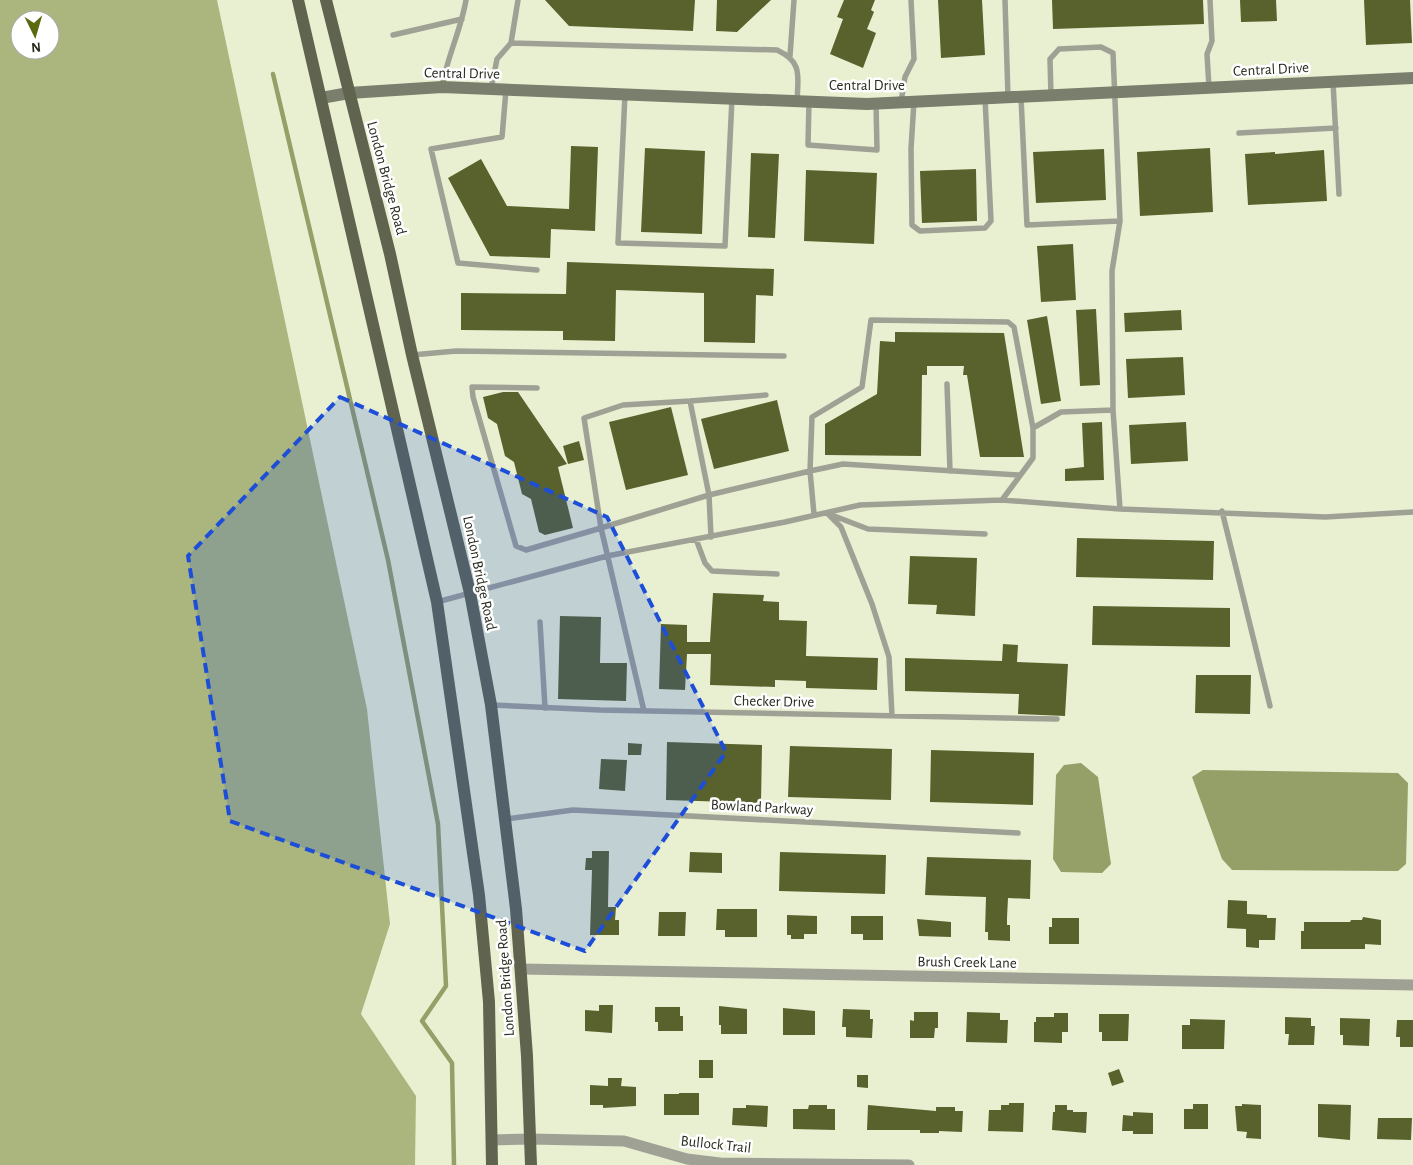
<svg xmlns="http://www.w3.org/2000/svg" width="1413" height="1165" viewBox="0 0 1413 1165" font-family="'Alegreya Sans',sans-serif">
  <rect width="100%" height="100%" fill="#e9f0d2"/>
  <!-- forest -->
  <path fill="#abb67e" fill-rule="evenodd" d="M0 0H217L367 709 390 924 361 1014 416 1096 415 1165H0ZM20 20H50V50H20Z"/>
  <!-- water -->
  <path fill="#959f68" d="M1081 763 1098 777 1111 864 1102 873 1061 872 1053 859 1056 775 1064 765Z
    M1203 770 1398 773 1408 783 1406 864 1398 871 1232 870 1222 859 1192 777Z"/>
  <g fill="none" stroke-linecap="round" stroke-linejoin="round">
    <!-- stream -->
    <path stroke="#959f68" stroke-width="4.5" d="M273 74 388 560 438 824 446 986 422 1021 452 1063 454 1165"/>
  </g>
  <!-- building -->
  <path fill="#59622c" d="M545 0H695L693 31 569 26Z
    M717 0H771L737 32 716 31Z
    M844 0H875L871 10 874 12 867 29 876 33 863 68 830 54 843 19 837 17Z
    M938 0H982L985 55 941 58Z
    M1052 0H1203L1204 24 1053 29Z
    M1240 0H1276L1277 21 1241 22Z
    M1364 0H1410L1412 43 1366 45Z
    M571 146 598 147 595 231 551 229 550 258 490 256 448 178 481 159 507 206 569 209Z
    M645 148 705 151 702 234 641 232Z
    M1210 148 1213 212 1140 216 1137 152Z
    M1104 149 1106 200 1036 203 1033 152Z
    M1324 150 1327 201 1248 205 1245 154 1275 152V154Z
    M751 153 779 154 775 238 748 237Z
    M976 169 977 221 922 223 920 171Z
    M806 170 877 173 874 244 804 241Z
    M1073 244 1076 300 1041 302 1037 246Z
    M567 262 774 269 773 296 756 295 755 343 704 342V293L616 290 615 341 563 340V331L461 330V293L566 294Z
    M1096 309 1100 385 1080 386 1076 310Z
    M1181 310 1182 330 1125 332 1124 313Z
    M1047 316 1061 401 1041 404 1027 320Z
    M895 332 1004 333 1024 457H980L967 375H963L964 366H927V375H922L921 456 825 455V424L877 394 880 341 895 342Z
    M1183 357 1185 395 1128 398 1126 359Z
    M503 392H518L567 464 558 467 573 528 545 535 539 532 531 499 522 494 514 462 505 456 497 424 488 418 483 397Z
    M777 400 789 451 714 469 701 419Z
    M671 407 688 475 626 490 609 422Z
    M1102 422 1104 480 1065 481V469L1084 467 1082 423Z
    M1186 422 1188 461 1131 464 1129 425Z
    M579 441 584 460 568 464 563 446Z
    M1077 538 1214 541 1213 580 1076 577Z
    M910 556 977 558 975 616 936 614 937 605 908 604Z
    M713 593 764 595 763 601 779 602V620L807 621 806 656 878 658 877 690 806 688V681L775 680V687L710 685 711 654H687L685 690 659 689 661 624 687 625V642H710Z
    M1093 606 1230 608V647L1092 645Z
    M560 616 601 617 600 663H627L626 701 558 699Z
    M1003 644 1018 645 1017 662 1068 664 1065 716 1018 714 1019 694 905 691V658L1002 661Z
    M1196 675H1251L1250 714 1195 713Z
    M667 742 762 745 761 803 666 800Z
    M628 743 642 744 641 755H628Z
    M790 746 892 749 891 800 788 797Z
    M931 750 1034 753 1033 805 930 802Z
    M601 759 627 760 625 791 599 789Z
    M592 851H609L608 907H616L615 920H619V935H590L592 870H585L586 858H592Z
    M690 852 722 853V873L689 872Z
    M780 852 886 855 885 894 779 891Z
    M927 857 1031 860 1030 899 1008 898 1007 918V925H1010V941L988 940V932H985L986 897 925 895Z
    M1228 900 1247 901V914L1267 915V918H1276L1275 940H1259V948L1246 947V929L1227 928Z
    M717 909H757V937H725V930H716Z
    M659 912H686L685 936H658Z
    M787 915 817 916V934H804V939H791V935H787Z
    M851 916H883V940H863V934H851Z
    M1363 917 1381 920V945L1365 944V949H1301V931H1304V922H1350L1351 920H1362Z
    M1052 918H1079V944H1049V927H1052Z
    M917 919 951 922V937L919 936Z
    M599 1005H613L612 1033 585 1031V1010L599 1011Z
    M719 1006 747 1009V1034H721V1025H719Z
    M655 1007H680V1016H683V1031H658V1022H655Z
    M783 1008 815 1011V1035H783Z
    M843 1009 870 1010V1019H873L872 1038 846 1037V1027H842Z
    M914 1012H938V1028H935L934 1038H910V1020L914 1021Z
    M967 1012 1000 1013V1020H1008L1007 1043 966 1042Z
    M1054 1013H1068V1032H1062V1043L1034 1042V1022H1036V1017H1054Z
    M1099 1014H1129L1128 1041H1102V1032H1099Z
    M1285 1017 1311 1018V1026H1315L1314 1045H1288L1289 1034H1285Z
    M1340 1018 1370 1019 1369 1046 1343 1045V1035H1340Z
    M1190 1019 1225 1020 1224 1049H1182V1025H1190Z
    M1397 1020H1413V1047H1400V1037H1396Z
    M699 1060H713V1078H699Z
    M1119 1069 1124 1082 1112 1086 1108 1073Z
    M857 1075H868V1088L857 1087Z
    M608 1078H622L621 1086 636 1087V1106L603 1108V1105H590V1085L608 1086Z
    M679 1093H699V1115H664V1094H679Z
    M1009 1103H1024L1023 1132 988 1131 989 1110H1001V1105H1009Z
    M1193 1104H1208V1129H1184V1109H1193Z
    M1242 1104 1261 1105V1139L1246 1138 1247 1132 1237 1131 1235 1106H1242Z
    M1318 1104 1351 1105 1350 1140 1318 1137Z
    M746 1105 768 1106 767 1127 732 1125 733 1108H746Z
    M809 1105H827V1109H835V1130L793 1129V1109H808Z
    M868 1105 936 1111V1107H955V1111H963L962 1132 939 1131V1133H920V1130H867Z
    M1055 1105H1067V1110H1073V1112H1087L1086 1133 1052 1130 1053 1112H1055Z
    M1133 1112 1153 1113V1134H1133V1131H1122L1123 1115 1133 1116Z
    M1378 1118H1412L1411 1140 1377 1139Z"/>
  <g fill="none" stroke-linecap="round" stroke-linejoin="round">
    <!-- lane -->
    <path stroke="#9fa195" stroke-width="5.5" d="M1005 0 1008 97
      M393 35 462 19
      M511 43 518 0
      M790 56 794 0
      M1333 82 1339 194
      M442 87C447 57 461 30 466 0
      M1209 88 1207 54 1212 41 1210 0
      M491 89 497 59 511 43 777 50C803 62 798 76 797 101
      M506 90 502 137 431 149 458 263 537 270
      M625 94 618 243 725 246 732 98
      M1021 97 1027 225 1120 221 1113 53 1101 47 1059 49 1050 59 1051 96
      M809 101 808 145 877 150 876 103
      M914 101 911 149 912 225 920 231 985 228 991 221 985 98
      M901 102 905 77 914 59 911 0
      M1239 133 1336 128
      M412 355 456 351 784 356
      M947 384 950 471
      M537 388 472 387 473 397 516 546 526 550 601 528 584 418 623 405 690 401
      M766 395 690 401 709 495 810 471 812 417 862 387 871 320 1008 322 1014 327 1033 428V458L1002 500
      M1113 410 1120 509
      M1033 428 1061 412 1113 410 1112 271 1120 221
      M1222 511 1270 706
      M827 513 841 527 872 604 889 657 892 716
      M814 514 810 471 843 464 1019 475
      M829 514 868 529 985 534
      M696 539 705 563 712 571 777 574
      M437 602 607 556 785 522 860 505 1002 500 1120 509 1325 517 1413 512
      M540 622 545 708
      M491 705 600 710 1057 719
      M644 711 601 528 709 495 711 537
      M506 819 573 810 1018 833"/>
    <!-- street -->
    <path stroke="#9fa195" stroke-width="11" d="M521 969 1413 985
      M492 1140 531 1139 624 1141 687 1159 720 1163 909 1165"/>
    <!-- secondary -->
    <path stroke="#7a7e6c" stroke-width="12" d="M321 98 349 93 442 87 867 104 1413 78"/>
    <!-- primary -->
    <path stroke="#60644f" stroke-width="12" d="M298 0 437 602 479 895 489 1002 492 1165
      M326 0 390 254 412 355 470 593 491 705 516 909 527 1056 531 1165"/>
  </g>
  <!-- marked area -->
  <path fill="#1d4ed8" fill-opacity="0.2" stroke="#1d4ed8" stroke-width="4" stroke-dasharray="10 6" stroke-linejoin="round" d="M340 397 607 517 726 752 585 951 230 821 188 556Z"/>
  <g text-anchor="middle" stroke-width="5" stroke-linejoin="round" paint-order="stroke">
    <!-- street labels -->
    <g font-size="15" fill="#282b1f" stroke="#fff">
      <text transform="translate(1271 69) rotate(-3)" y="5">Central Drive</text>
      <text transform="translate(462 73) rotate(1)" y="5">Central Drive</text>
      <text x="867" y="90">Central Drive</text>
      <text transform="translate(387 178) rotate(75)" y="5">London Bridge Road</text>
      <text transform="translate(480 573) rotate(78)" y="5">London Bridge Road</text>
      <text transform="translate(774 701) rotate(1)" y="5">Checker Drive</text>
      <text transform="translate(762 807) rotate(3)" y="5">Bowland Parkway</text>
      <text transform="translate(967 962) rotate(1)" y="5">Brush Creek Lane</text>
      <text transform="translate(505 978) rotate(-94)" y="5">London Bridge Road</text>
      <text transform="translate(716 1144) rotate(6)" y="5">Bullock Trail</text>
    </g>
  </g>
  <!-- north arrow -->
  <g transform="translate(35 35) rotate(175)"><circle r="24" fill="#ffffff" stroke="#a9aaa5"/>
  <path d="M0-4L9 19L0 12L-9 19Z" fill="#5d690f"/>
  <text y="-8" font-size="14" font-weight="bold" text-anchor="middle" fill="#282b1f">N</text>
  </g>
</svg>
